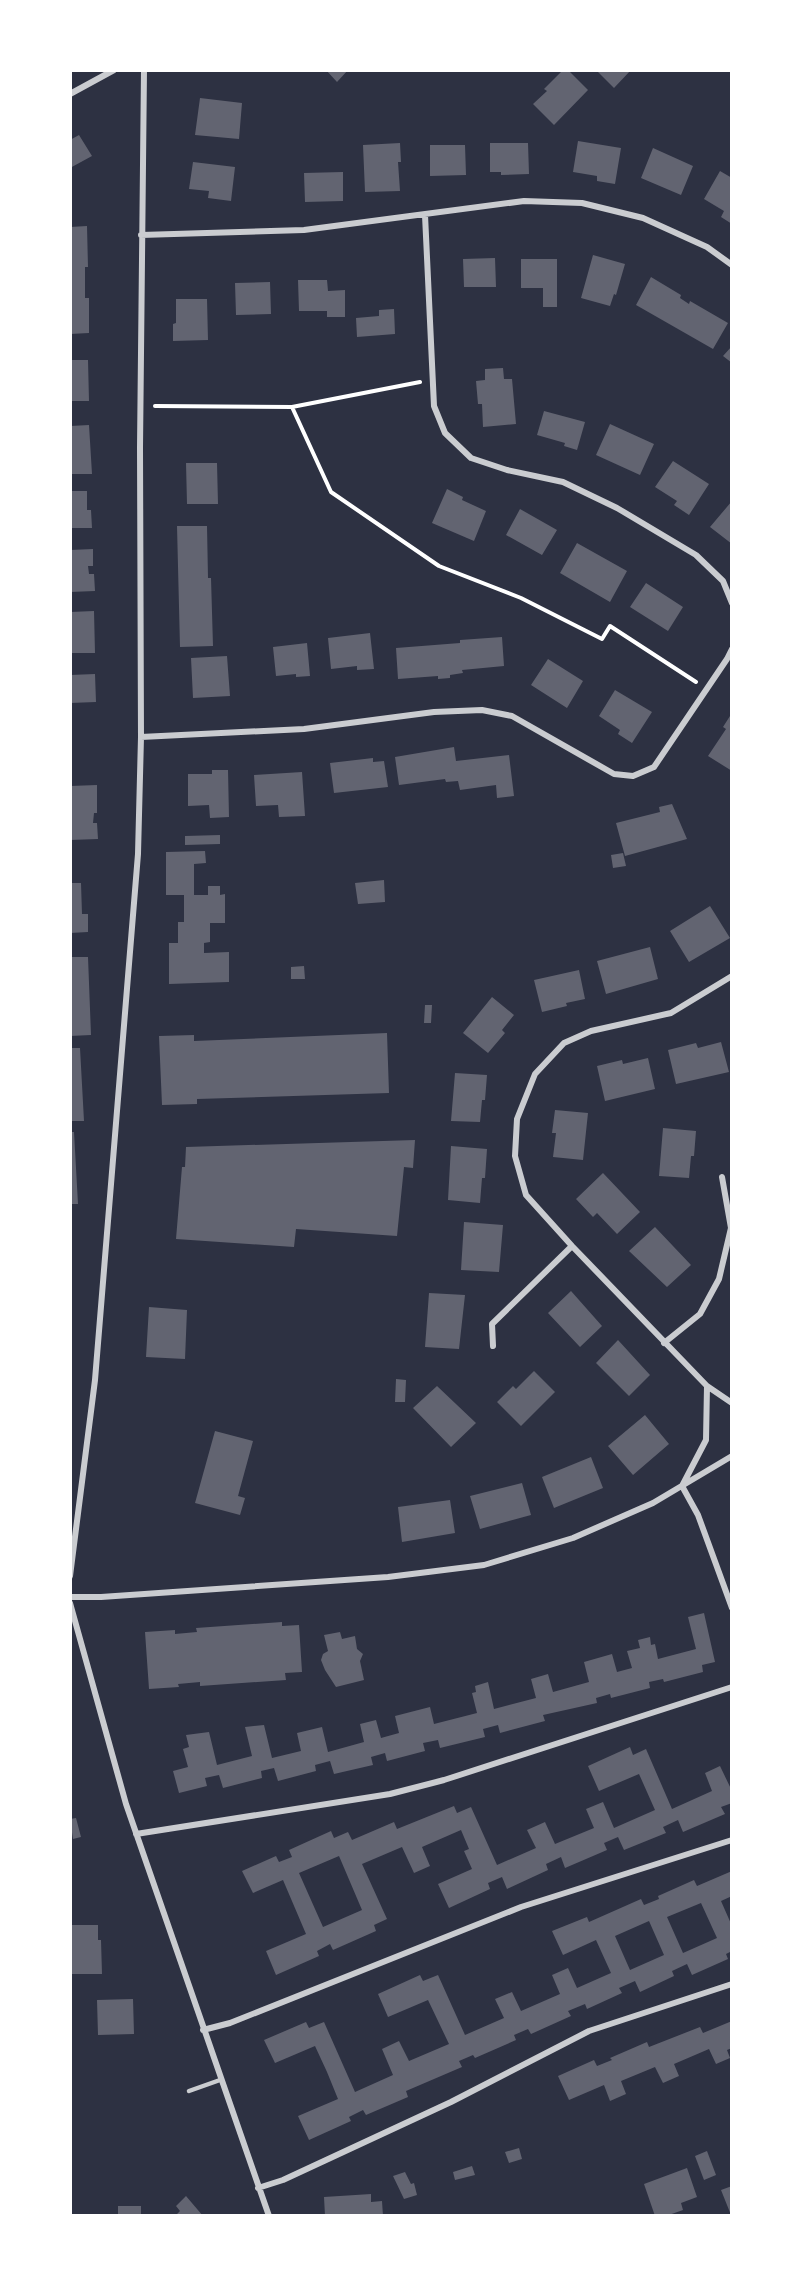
<svg xmlns="http://www.w3.org/2000/svg" width="802" height="2286" viewBox="0 0 802 2286" font-family="Ubuntu,sans-serif">
  <rect width="100%" height="100%" fill="#2d3142"/>
  <!-- building -->
  <path fill="#626471" fill-rule="evenodd" d="M326 70H348L337 82Z
    M563 70H568L588 90 554 125 533 104 547 91 544 89Z
    M596 70H631L614 88Z
    M200 98 242 103 239 139 195 135Z
    M79 135 92 156 70 168V140Z
    M578 141 621 148 615 184 597 181V176L573 172Z
    M400 143 401 162H398L400 191 365 192 363 145Z
    M490 143H528L529 174 501 175V172H490Z
    M430 145H465L466 175 430 176Z
    M653 148 693 166 681 195 641 178Z
    M193 162 235 167 231 201 208 198 209 191 189 189Z
    M720 171 732 178V224L721 217 724 211 704 199Z
    M343 172V201L305 202 304 173Z
    M87 226 88 267H85V298H89V333L70 334V227Z
    M593 255 625 264 616 295 614 294 610 306 581 298Z
    M495 258 496 287H464L463 259Z
    M521 259H557V307H543V288H521Z
    M651 277 681 295 680 298 689 304 690 301 728 323 713 349 636 305Z
    M298 280H327L328 291 345 290V317H327V311H299Z
    M270 282 271 314 236 315 235 283Z
    M176 299H207L208 340 173 341V324L176 323Z
    M394 309 395 334 357 337 356 318 379 316V310Z
    M732 346V363L723 356Z
    M70 360H88L89 401H70Z
    M503 368 504 379H512L516 424 483 427 482 404H478L476 381 485 380V369Z
    M544 411 585 422 577 450 564 446 565 443 537 435Z
    M610 424 654 444 640 475 596 455Z
    M89 425 92 474H70V426Z
    M673 461 709 484 689 515 674 505 677 501 655 487Z
    M186 463H217L218 504H187Z
    M447 489 463 497 462 500 486 511 474 541 432 523Z
    M70 491H87V510H91L92 528H70Z
    M732 501V544L710 527Z
    M520 509 557 530 542 555 506 535Z
    M177 526H207L208 578H211L213 646 180 647Z
    M577 543 627 571 610 602 560 573Z
    M93 549V566H88L89 574H94L95 591 70 592V550Z
    M646 583 683 607 668 631 630 607Z
    M94 611 95 653H70V612Z
    M370 633 374 669 357 670V666L331 669 328 638Z
    M502 637 504 666 462 670 463 673 450 675V678L438 679V676L398 679 396 648 460 643V640Z
    M307 643 310 676 296 677V674L276 676 273 647Z
    M227 656 230 696 193 698 191 658Z
    M548 659 583 681 567 708 531 685Z
    M95 674 96 702 70 703V675Z
    M615 690 652 712 632 743 618 734 620 730 599 716Z
    M730 716 732 717V771L708 756 726 729 723 727Z
    M454 747 456 761 509 755 514 796 497 798 496 785 460 790 458 781 446 782 445 779 399 785 395 757Z
    M373 758V762L384 761 388 787 334 793 330 763Z
    M212 770H228L229 817 210 818 209 805 188 806V774H212Z
    M302 772 305 816 279 817 278 805 256 806 254 775Z
    M97 785V813H94L93 823H97L98 839 70 840V786Z
    M672 804 687 839 625 856 616 823 660 812 659 807Z
    M220 835V844L185 845V836Z
    M205 851 206 863 194 864V895H208V886H220V895L225 894V923H210V942L204 943V953L229 952V982L169 984V943H178V922H184V895H166V852Z
    M623 853 626 866 613 868 611 855Z
    M384 880 385 902 358 904 355 883Z
    M70 883H81L82 914H88V932L70 933Z
    M710 906 730 938 689 962 670 931Z
    M650 947 658 979 606 994 597 961Z
    M70 957H88L91 1035 70 1036Z
    M304 966 305 979H291V967Z
    M579 970 585 999 566 1003 567 1006 542 1012 534 980Z
    M492 997 514 1015 502 1030 505 1033 488 1053 463 1033Z
    M425 1005H432L431 1023H424Z
    M387 1033 389 1093 197 1099V1104L162 1105 159 1036 194 1035V1041Z
    M721 1042 729 1072 676 1084 668 1050 696 1043 698 1048Z
    M70 1048H80L84 1121H70Z
    M648 1058 655 1089 605 1101 597 1066 622 1060 623 1064Z
    M455 1073 487 1075 485 1100H482L480 1122 451 1121Z
    M555 1110 588 1113 583 1160 553 1157 556 1133H552Z
    M663 1128 696 1131 694 1156H691L689 1178 659 1176Z
    M70 1132H74L78 1204H70Z
    M415 1140 413 1168 404 1167 397 1236 296 1229 294 1247 176 1239 182 1167H185L186 1147Z
    M451 1146 487 1149 485 1178H482L480 1203 448 1200Z
    M603 1173 640 1212 617 1234 597 1213 593 1217 576 1199Z
    M464 1222 503 1225 499 1272 461 1270Z
    M655 1227 691 1265 667 1287 629 1251Z
    M571 1291 602 1326 580 1347 548 1313Z
    M429 1293 465 1295 459 1349 425 1347Z
    M149 1307 187 1310 185 1359 146 1357Z
    M618 1340 650 1375 629 1396 596 1363Z
    M534 1371 555 1392 521 1426 497 1402 513 1386 516 1389Z
    M396 1379 406 1380 405 1402H395Z
    M437 1386 476 1423 451 1447 413 1408Z
    M645 1415 669 1444 633 1475 608 1446Z
    M215 1431 253 1441 238 1496 245 1498 240 1515 195 1503Z
    M591 1457 603 1488 554 1508 542 1477Z
    M522 1483 531 1515 480 1529 470 1496Z
    M450 1500 455 1533 402 1542 398 1507Z
    M704 1613 715 1662 702 1665 703 1672 664 1682 663 1679 649 1682 650 1688 611 1698 610 1694 596 1698 597 1703 543 1715 545 1721 500 1733 498 1725 483 1729 485 1737 440 1748 438 1740 423 1743 425 1751 387 1761 385 1753 371 1757 373 1765 334 1774 330 1761 315 1765 316 1771 278 1781 274 1768 261 1771 262 1778 223 1788 219 1775 205 1778 207 1786 179 1793 173 1771 188 1767 183 1749 189 1747 186 1735 209 1732 217 1765 252 1756 245 1727 264 1725 272 1758 301 1751 297 1733 322 1727 328 1752 364 1742 360 1724 376 1720 381 1738 399 1733 395 1716 430 1707 434 1724 477 1713 472 1693 476 1692 475 1686 488 1682 494 1709 536 1698 531 1679 548 1674 553 1692 589 1682 584 1662 612 1654 617 1672 632 1668 627 1651 640 1648 638 1640 650 1637 651 1645 655 1644 658 1659 696 1649 688 1617Z
    M282 1622V1626L299 1625 302 1672 285 1673 286 1680 200 1686V1682L178 1684 179 1687 149 1689 145 1632 175 1630V1634L197 1632 196 1628Z
    M340 1632 342 1639 355 1636 357 1649 363 1654 360 1661 364 1680 336 1687 325 1670 321 1660 323 1654 328 1651 324 1635Z
    M630 1747 633 1755 646 1749 672 1809 712 1791 705 1773 720 1766 732 1791V1803L721 1807 725 1814 683 1832 678 1820 663 1827 666 1833 624 1850 618 1837 604 1843 607 1850 565 1868 561 1857 546 1864 548 1870 507 1889 502 1877 488 1883 490 1889 449 1908 438 1884 472 1869 464 1851 469 1849 461 1830 422 1847 430 1866 414 1873 402 1847 362 1864 387 1919 374 1925 376 1931 333 1950 330 1944 317 1951 319 1956 276 1975 266 1951 306 1934 283 1880 253 1893 242 1871 276 1856 279 1862 292 1857 289 1850 331 1831 334 1838 348 1832 352 1840 394 1822 397 1829 454 1806 457 1813 471 1807 497 1865 536 1848 527 1830 545 1822 555 1844 594 1828 586 1809 603 1802 614 1828 655 1810 639 1774 599 1791 588 1766ZM339 1856 362 1910 323 1927 299 1873Z
    M76 1818 81 1837 73 1839 70 1819Z
    M732 1871V1896L721 1901 732 1926V1951L726 1954 728 1959 692 1975 687 1964 672 1971 674 1976 640 1992 635 1981 619 1988 622 1993 587 2009 585 2004 568 2011 571 2016 531 2034 528 2029 514 2035 516 2040 475 2058 473 2055 459 2061 462 2067 406 2091 408 2097 366 2115 363 2110 349 2117 351 2121 309 2140 298 2116 338 2099 327 2072 315 2046 275 2063 264 2040 306 2022 309 2028 324 2022 355 2092 393 2075 382 2049 399 2041 409 2061 449 2044 428 2000 388 2017 378 1994 420 1975 423 1981 438 1975 465 2035 504 2018 495 1999 512 1992 521 2011 560 1994 552 1975 568 1968 577 1988 611 1973 596 1940 563 1955 552 1931 587 1917 589 1922 641 1899 644 1905 659 1899 658 1896 694 1880 697 1886ZM701 1903 717 1938 683 1953 667 1917ZM649 1921 664 1955 630 1970 615 1936Z
    M70 1925H98V1940H101L102 1974H70Z
    M133 1999 134 2034 98 2035 97 2000Z
    M732 2021V2048L727 2050 730 2058 716 2064 709 2049 674 2064 679 2076 663 2083 655 2067 621 2081 626 2094 610 2101 604 2085 569 2100 558 2076 594 2060 597 2066 612 2060 610 2058 647 2042 649 2047 700 2027 703 2033Z
    M519 2148 522 2159 509 2163 505 2152Z
    M707 2151 716 2175 704 2180 695 2156Z
    M472 2166 475 2175 455 2180 453 2172Z
    M687 2168 697 2197 681 2203 683 2210 666 2216H655L644 2184Z
    M405 2172 411 2184 414 2183 417 2195 404 2199 393 2176Z
    M732 2186V2215H731L721 2190Z
    M371 2194V2202L382 2201 383 2216H325L324 2197Z
    M186 2196 203 2216 177 2214 180 2211 176 2206Z
    M118 2206H141V2216H118Z"/>
  <g fill="none" stroke-linecap="round" stroke-linejoin="round">
    <!-- path -->
    <path stroke="#fff" stroke-width="4" d="M155 406 292 407 331 492 439 566 521 598 602 639 610 626 696 682
      M292 407 420 382"/>
    <!-- service -->
    <path stroke="#caccd0" stroke-width="4.5" d="M189 2091 220 2080"/>
    <!-- minor -->
    <path stroke="#caccd0" stroke-width="6" d="M70 94 114 70
      M425 215 434 406 445 433 471 458 507 470 563 482 617 508 696 555 723 581 732 603
      M141 235 304 230 524 201 582 203 643 218 707 247 732 265
      M141 737 304 729 434 712 482 710 512 716 614 774 633 776 654 767 727 659 732 649
      M732 976 671 1013 591 1031 564 1043 535 1074 517 1119 515 1156 526 1195 572 1246 707 1386 706 1440 682 1486 698 1515 732 1608
      M664 1343 700 1314 719 1279 731 1228 722 1177
      M493 1346 492 1324 572 1246
      M707 1386 732 1403
      M70 1576 95 1380 138 854 141 737 140 448 144 70
      M70 1597H101L388 1577 484 1565 573 1538 653 1503 732 1456
      M70 1603 126 1804 269 2216
      M136 1834 390 1794 444 1780 732 1687
      M203 2030 230 2023 521 1907 732 1840
      M258 2188 283 2180 451 2102 589 2031 732 1984"/>
  </g>
  <!-- border -->
  <rect width="802" height="2286" fill="none" stroke="#ffffff" stroke-width="144"/>
</svg>
